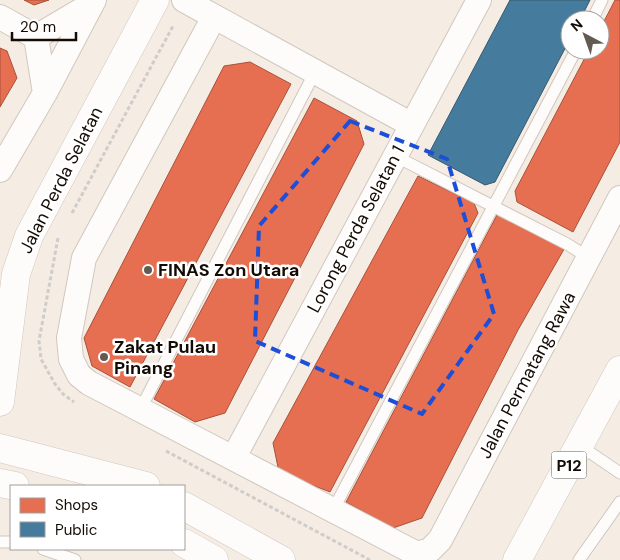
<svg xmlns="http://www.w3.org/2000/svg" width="620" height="560" viewBox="0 0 620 560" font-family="'DM Sans',sans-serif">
  <rect width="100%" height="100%" fill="#f5ece4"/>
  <!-- shops -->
  <path fill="#e76f51" stroke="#a8513a" d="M24 0H49L34 5Z
    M615 0H620V142L573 232 517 202 515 191 589 50H600V29Z
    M0 48 7 51 17 78 0 107Z
    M250 62 291 84 130 387 92 366 84 338 224 66Z
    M314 98 357 121 364 144 225 413 195 422 154 399Z
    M418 176 474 203 478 213 330 492 279 472 273 443Z
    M499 211 567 244 518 330 422 518 393 528 346 502Z"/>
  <!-- public -->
  <path fill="#457b9d" stroke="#365a6f" d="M510 0H590L580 20H570V39L495 182 485 185 428 155Z"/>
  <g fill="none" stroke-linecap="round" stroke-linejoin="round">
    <!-- lane casing -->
    <g stroke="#d0c7bf" stroke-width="13">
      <path id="lane" d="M592 20 602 0
        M395 156 567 244 589 258
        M140 410 315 72
        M579 445 620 473
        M333 510 576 50
        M0 542H11
        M43 549 75 560
        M579 560 620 502"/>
    </g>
    <!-- street casing -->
    <g stroke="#d0c7bf" stroke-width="26">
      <path id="street" d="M184 0 412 125
        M0 17 36 37
        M214 17 84 258 69 338 71 359 79 375 89 383 417 554 430 550 440 540 620 198
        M36 37 92 4
        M36 37 45 93
        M0 170 45 93 94 0
        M234 457 479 0"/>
    </g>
    <!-- secondary casing -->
    <g stroke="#d0c7bf" stroke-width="29">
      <path id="secondary" d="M0 402 16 274 29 236 155 0
        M0 448 146 486
        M0 483 15 486
        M184 506 281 560
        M184 543 214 560"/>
    </g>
    <!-- primary casing -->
    <g stroke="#d0c7bf" stroke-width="29">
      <path id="primary" d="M517 560 620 370"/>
    </g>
    <!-- path -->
    <path stroke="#cfcdca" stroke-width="3" stroke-dasharray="4 2.5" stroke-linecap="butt" d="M72 213 173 26
      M58 238 39 341 41 359 55 384 63 394 74 402
      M166 451 370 560"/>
    <!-- lane -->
    <use href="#lane" stroke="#fefcfb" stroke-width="11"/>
    <!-- street -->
    <use href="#street" stroke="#fefcfb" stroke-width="24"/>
    <!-- secondary -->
    <use href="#secondary" stroke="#fefcfb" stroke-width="28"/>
    <!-- primary -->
    <use href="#primary" stroke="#fefcfb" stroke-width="28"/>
  </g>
  <!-- marked area -->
  <path fill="none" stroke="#1d4ed8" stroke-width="4" stroke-dasharray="10 6" stroke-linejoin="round" d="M350 121 447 159 494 314 422 414 255 341 259 226Z"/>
  <!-- markers -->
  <g fill="#635a52" stroke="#fff" stroke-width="2">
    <circle cx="148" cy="270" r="5"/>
    <circle cx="104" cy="357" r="5"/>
  </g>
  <g text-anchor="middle" stroke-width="5" stroke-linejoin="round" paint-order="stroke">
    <!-- shield labels -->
    <rect fill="#fff" stroke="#5a554f" stroke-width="1" x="551.5" y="451.5" width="35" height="27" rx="4"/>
    <g font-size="16" font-weight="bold" fill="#140c04">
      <text x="569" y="471">P12</text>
    </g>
    <!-- street labels -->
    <g font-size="18" fill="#140c04" stroke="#fff">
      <text transform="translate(61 180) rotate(-63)" y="6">Jalan Perda Selatan</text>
      <text transform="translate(356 229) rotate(-62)" y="6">Lorong Perda Selatan 1</text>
      <text transform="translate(527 375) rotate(-62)" y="6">Jalan Permatang Rawa</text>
    </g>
    <!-- poi labels -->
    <g font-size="18" font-weight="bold" fill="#140c04" stroke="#fff" text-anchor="start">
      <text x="158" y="276">FINAS Zon Utara</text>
      <text x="114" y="353">Zakat Pulau<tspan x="114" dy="21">Pinang</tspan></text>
    </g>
  </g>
  <!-- legend -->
  <rect x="10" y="485" width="175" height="65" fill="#ffffff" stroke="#a19e9b"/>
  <rect x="20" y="498" width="25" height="15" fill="#e76f51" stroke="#a19e9b"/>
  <text x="55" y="510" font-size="15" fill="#140c04">Shops</text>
  <rect x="20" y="522" width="25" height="15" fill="#457b9d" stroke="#a19e9b"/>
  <text x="55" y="535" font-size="15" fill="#140c04">Public</text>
  <!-- north arrow -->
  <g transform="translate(585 35) rotate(319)"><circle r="24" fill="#ffffff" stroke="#a19e9b"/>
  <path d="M0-4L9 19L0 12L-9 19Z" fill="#635a52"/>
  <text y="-8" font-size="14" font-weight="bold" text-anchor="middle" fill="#140c04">N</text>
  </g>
  <!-- scale -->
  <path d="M12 32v8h64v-8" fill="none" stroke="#140c04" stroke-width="2.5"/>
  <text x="20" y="32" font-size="15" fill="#140c04" stroke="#ffffff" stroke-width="4" paint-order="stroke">20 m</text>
</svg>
